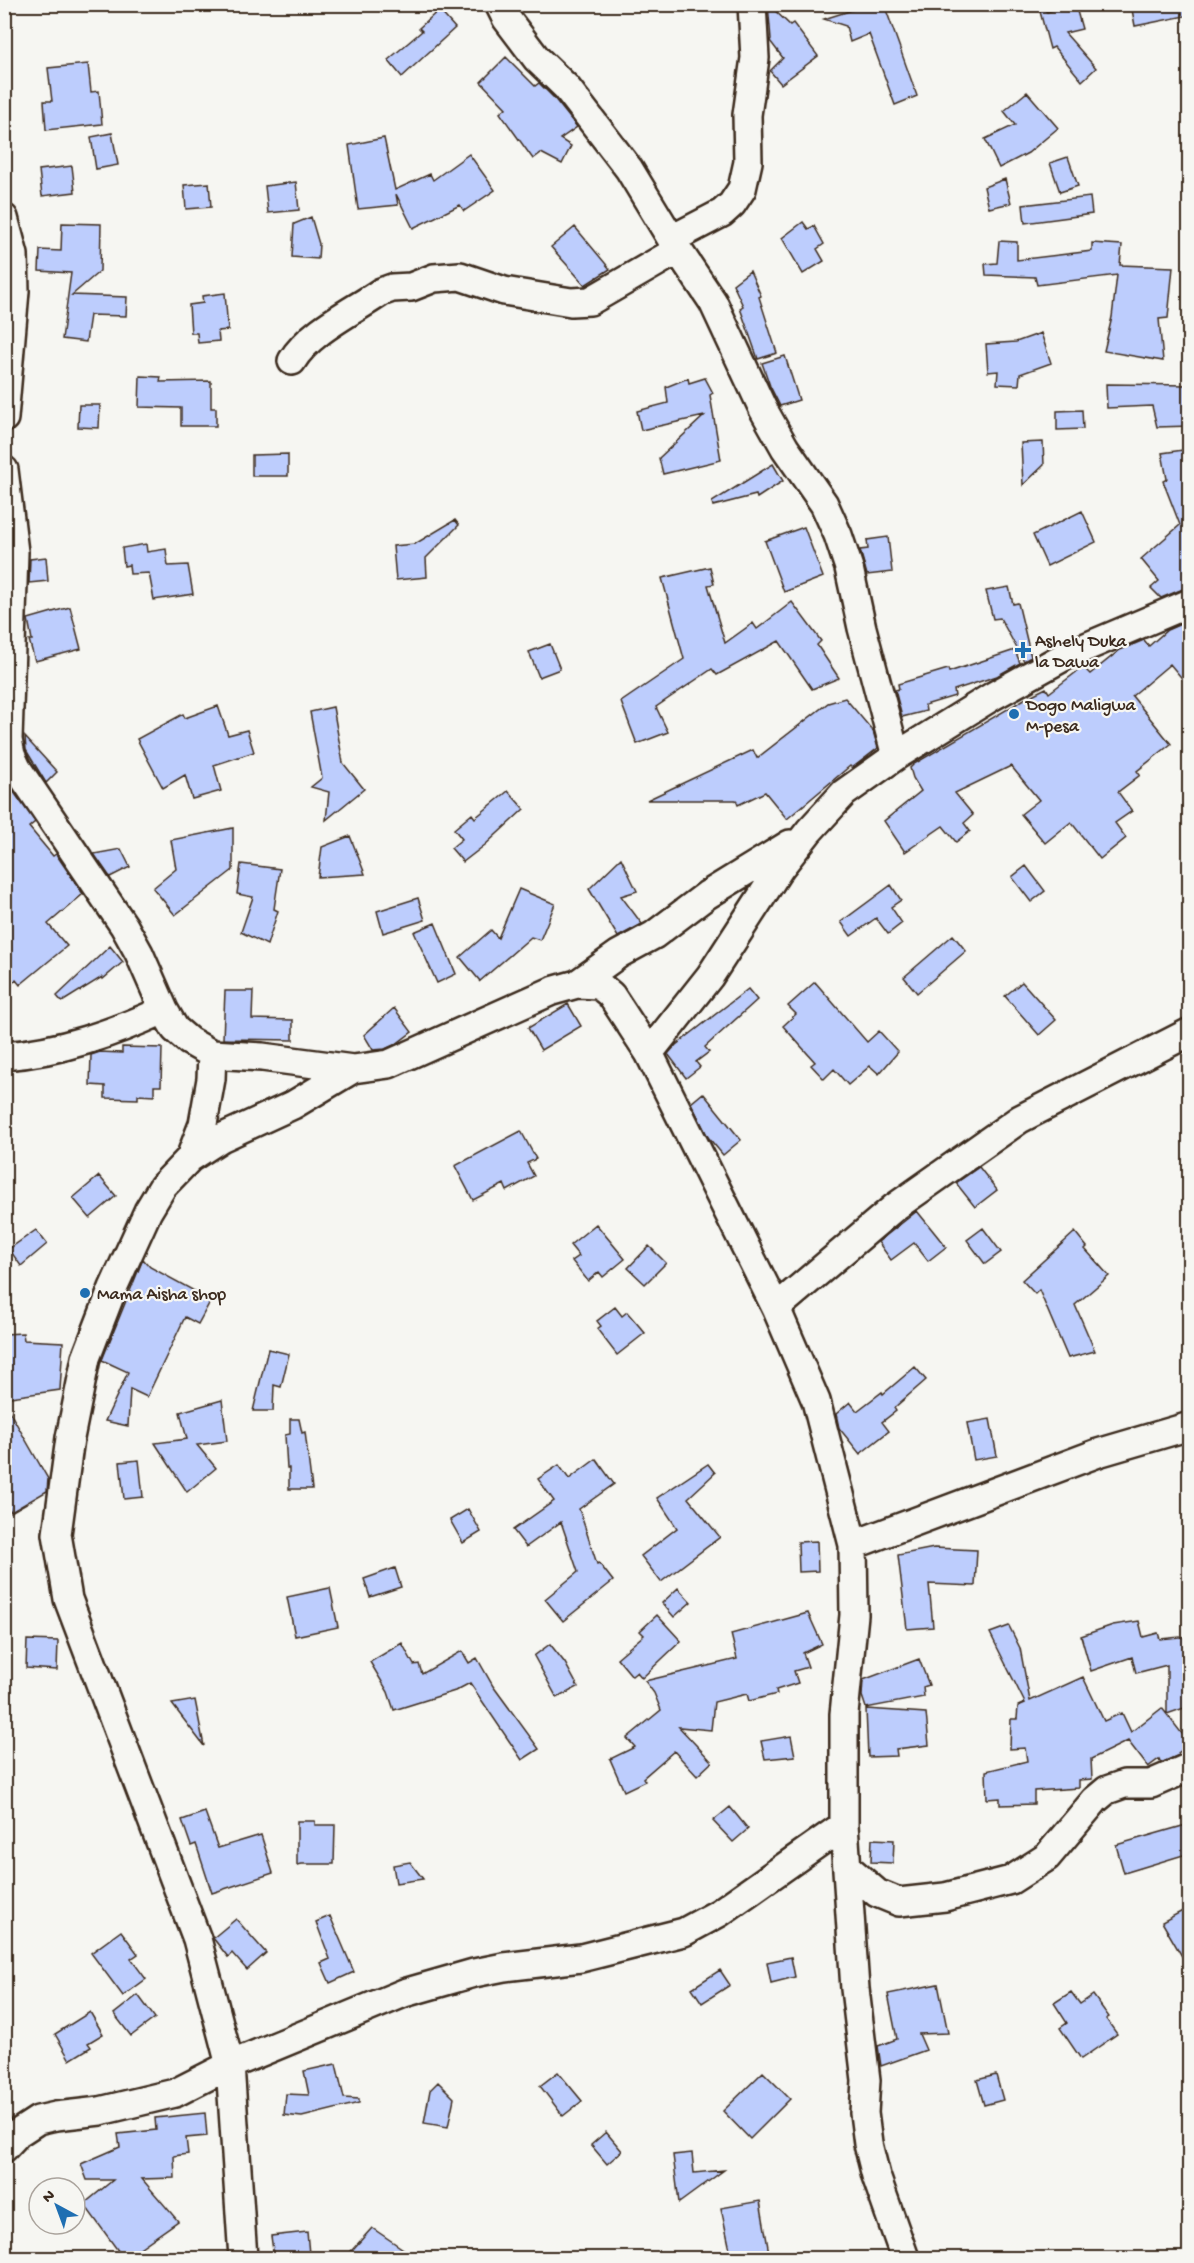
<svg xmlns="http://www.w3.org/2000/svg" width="1194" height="2263" viewBox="0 0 1194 2263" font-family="'Gochi Hand',sans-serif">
  <rect width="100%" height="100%" fill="#f6f6f2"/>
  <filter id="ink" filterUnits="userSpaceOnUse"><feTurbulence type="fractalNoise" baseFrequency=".0167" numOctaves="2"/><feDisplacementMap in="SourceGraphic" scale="12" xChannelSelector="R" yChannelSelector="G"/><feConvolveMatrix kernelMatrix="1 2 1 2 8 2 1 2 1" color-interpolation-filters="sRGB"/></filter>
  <g filter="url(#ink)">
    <!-- building -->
    <path fill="#bdcdfd" stroke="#3b2a1e" stroke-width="1.5" d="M768 4 790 25 793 23 818 56 781 84 770 71 783 58 770 41 771 39Z
      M871 4H884L917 96 895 105 869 34 850 42 846 26 824 19Z
      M1038 4 1047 12 1075 4 1082 29 1065 33 1096 68 1082 81 1054 47 1050 49Z
      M1131 4H1190V15L1135 26Z
      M439 10 455 28 402 77 388 60 422 31 419 28Z
      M506 57 535 86 539 83 554 98 577 127 560 139 571 146 562 164 541 153 533 159 500 113 506 108 481 82Z
      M88 64 91 92 99 91 102 124 46 130 44 101H52L48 68Z
      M1027 92 1058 128 1028 153 999 168 985 139 1015 125 1004 111Z
      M112 133 118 165 96 169 91 137Z
      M384 138 395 190 430 174 433 180 469 154 495 190 464 211 460 205 413 228 396 194 398 205 358 209 349 145Z
      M1068 157 1078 186 1060 192 1050 163Z
      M72 166 75 192 42 196 39 170Z
      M1005 179 1011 203 989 208 984 187Z
      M296 182 299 210 268 213 265 186Z
      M209 183 211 207 186 209 184 185Z
      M1090 197 1092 214 1025 223 1023 205Z
      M311 217 319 244 318 259 292 257 294 224Z
      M803 222 808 229 814 226 824 244 817 249 824 261 803 274 782 238Z
      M62 223 101 224 100 271 72 295 127 297 126 316 90 315 86 342 62 339 71 273 39 271 40 250 61 251Z
      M575 227 610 269 585 285 551 247Z
      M999 241 1017 242V260L1092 251V243L1122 245 1120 265 1173 267 1168 318 1159 319 1163 361 1104 351 1112 317 1117 275 1037 285 1035 277 986 275 985 264 997 263Z
      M750 271 761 296 759 297 777 353 758 359 740 308 743 306 733 284Z
      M225 293 228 330 218 331 219 341 198 343 197 333H191L189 305 203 303 202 296Z
      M1041 333 1051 363 1020 374 1019 385 997 384 998 371 988 372 986 344 1016 342Z
      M785 356 799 400 780 406 770 386 762 363Z
      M140 376 161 377 160 382 211 381V408H216V426H181V408L139 407Z
      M688 378 689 383 705 378 713 393 710 395 721 460 663 474 659 458 704 416 641 430 637 411 668 403 666 387Z
      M1106 384 1190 385V426L1157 427 1152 406 1107 408Z
      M79 405H100L99 428 78 427Z
      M1082 410 1083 429 1057 430V411Z
      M1043 442 1044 465 1023 485 1021 443Z
      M1190 449V583L1183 589 1161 598 1151 588 1159 581 1141 559 1180 525 1163 481 1167 479 1162 453Z
      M288 454V476H252V455Z
      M773 464 783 481 757 498 756 495 713 506 712 502Z
      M1082 511 1096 542 1047 566 1033 535Z
      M455 520 459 525 426 558 427 577 396 580 393 546 415 544Z
      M804 527 823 577 784 592 765 541Z
      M888 537 892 572 867 575 860 550 868 549 867 540Z
      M146 544 147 552 166 549 168 566 188 565 193 594 154 600 149 573 130 574 129 565 124 566 122 548Z
      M46 557 48 581 29 583 30 559Z
      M710 567 714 584 708 585 725 643 753 623 757 629 792 602 821 641 817 645 839 678 812 689 779 641 717 675 712 669 656 707 668 732 637 744 621 702 684 659 662 578Z
      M1009 587 1013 604 1018 603 1031 657 1024 661 1000 618 993 619 986 591Z
      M70 607 81 649 35 661 29 640H32L28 619Z
      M1190 620V688L1170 664 1132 696 1171 744 1137 771 1140 775 1118 792 1132 811 1115 823 1126 838 1100 859 1071 822 1045 843 1021 814 1039 800 1011 766 955 793 973 815 964 823 970 831 956 842 943 826 905 852 884 821 921 791 913 778 910 768 914 764 1028 697 1046 688 1049 693 1083 667 1090 674 1120 650 1144 640 1149 646 1167 630Z
      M550 644 560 669 539 677 529 652Z
      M1015 650 1020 663 997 676 954 690 955 696 925 705 926 711 902 717 895 690 899 689 898 684 948 669 949 672Z
      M845 698 873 731 878 748 852 768 850 766 787 819 765 792 738 805 736 800H647L753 750 757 758 828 703Z
      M218 706 228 735 247 730 254 752 214 765 221 791 192 799 185 775 163 788 137 739 183 714 185 718Z
      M333 707 343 763 364 789 326 820 329 792 311 787 322 778 310 712Z
      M25 737 57 772 46 783 26 750Z
      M4 778 35 822 29 827 53 856 56 854 83 894 48 924 67 946 20 985 16 980 4 990V819L12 812 4 803Z
      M508 791 524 809 485 845 463 862 451 848 462 839 454 829 472 814 475 818Z
      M233 828V870L175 915 153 888 176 869 171 840Z
      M350 836 365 874 318 877 322 847Z
      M121 849 130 867 110 877 94 854Z
      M621 858 637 891 621 896 642 924 618 937 589 889Z
      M241 864 280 869 274 909 278 911 267 945 241 932 253 897 237 894Z
      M1026 866 1045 891 1031 902 1012 877Z
      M891 885 901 900 891 907 902 923 888 934 876 918 851 936 841 922Z
      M519 889 555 904 540 940 531 937 479 982 480 981 460 957 491 930 498 938Z
      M418 898 425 920 383 933 377 911Z
      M435 923 456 974 437 983 414 932Z
      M953 935 966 951 917 993 904 977Z
      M110 946 123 962 103 979 102 977 62 1002 57 996Z
      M815 982 867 1042 879 1031 898 1052 879 1074 870 1066 848 1085 834 1069 824 1079 811 1065 815 1062 783 1026 796 1014 788 1006Z
      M1022 982 1056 1020 1039 1035 1005 996Z
      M748 989 757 1000 705 1047 709 1052 696 1062 700 1067 686 1078 668 1054 676 1045Z
      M225 991H253L252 1019 293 1020V1040L223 1039Z
      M568 1004 581 1026 541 1050 528 1028Z
      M394 1008 412 1032 396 1044 385 1049 373 1050 364 1035Z
      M122 1047 162 1048 161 1086H154V1096L138 1095V1099L105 1098V1086L90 1085 91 1055 100 1052 122 1053Z
      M703 1093 741 1140 723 1155 708 1137 691 1103Z
      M521 1131 536 1159 527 1163 534 1176 507 1191 504 1184 473 1200 455 1166Z
      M979 1167 997 1190 975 1207 956 1183Z
      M99 1176 116 1196 90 1218 73 1198Z
      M917 1211 946 1247 928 1261 914 1243 891 1260 878 1242Z
      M596 1224 625 1259 603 1277 599 1272 588 1281 572 1261 579 1256 570 1245Z
      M983 1228 1001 1252 985 1264 967 1240Z
      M36 1230 47 1244 21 1266 9 1249Z
      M1075 1232 1087 1247 1085 1249 1109 1276 1075 1305 1095 1351 1068 1358 1039 1290 1035 1294 1022 1280Z
      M649 1246 666 1263 645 1284 628 1268Z
      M143 1259 150 1267 211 1300 198 1324 185 1317 147 1397 130 1389 128 1426 105 1421 128 1372 102 1360Z
      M615 1307 622 1316 627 1312 645 1333 617 1355 597 1329 601 1326 597 1321Z
      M23 1333 24 1340 63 1342 60 1390 4 1398V1334Z
      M268 1349 289 1354 281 1387 274 1385 273 1411H253Z
      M915 1367 926 1380 894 1408 896 1411 882 1422 889 1431 860 1454 839 1428 836 1414 850 1402 857 1411 882 1392 883 1394Z
      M222 1400 227 1441 197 1445 216 1468 187 1492 155 1443 187 1439 180 1412Z
      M4 1402 48 1479 47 1491 11 1512 4 1500Z
      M290 1419H299L302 1433 305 1432 312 1489H289V1468H287L285 1435 290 1434Z
      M990 1419 997 1456 974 1460 967 1423Z
      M596 1459 614 1484 579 1509 597 1564 599 1563 613 1581 563 1621 545 1599 578 1572 561 1522 526 1547 513 1530 554 1501 538 1479 559 1465 569 1479Z
      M139 1460 143 1497 124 1499 120 1462Z
      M708 1464 715 1473 688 1498 720 1537 661 1582 641 1556 677 1528 657 1498Z
      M468 1509 481 1532 463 1543 450 1520Z
      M817 1541 818 1571 799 1572 798 1542Z
      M934 1548 977 1550 975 1586 929 1584 933 1627 907 1629 898 1555Z
      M395 1568 401 1587 370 1597 364 1579Z
      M330 1588 338 1627 295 1636 287 1597Z
      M678 1588 691 1602 674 1617 662 1603Z
      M808 1613 822 1644 803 1653 808 1667 794 1671 798 1683 776 1690 777 1694 749 1701 747 1694 714 1702 711 1730 679 1727 712 1762 697 1776 674 1751 643 1778 645 1781 624 1791 610 1759 635 1747 627 1738 661 1710 654 1693 645 1681 737 1659 731 1634Z
      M657 1615 681 1641 642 1678 637 1672 632 1676 617 1658 644 1635 640 1631Z
      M1139 1621 1143 1637 1158 1633 1160 1639 1190 1636V1706L1167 1714V1665L1136 1673 1132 1657 1091 1671 1081 1636 1113 1625Z
      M1009 1626 1020 1648 1030 1701 1083 1677 1104 1721 1122 1713 1131 1732 1162 1708 1190 1744 1178 1753 1179 1755 1161 1763 1159 1759 1148 1767 1128 1741 1091 1759 1092 1779 1079 1780V1788L1034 1791V1804L1000 1805V1798L987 1799 986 1771 1027 1761 1025 1748 1010 1749 1011 1719H1017L1018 1706 1025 1703 990 1633Z
      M27 1640 58 1641 57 1670 26 1668Z
      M402 1643 414 1665 419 1664 422 1674 462 1651 469 1663 477 1658 493 1686 539 1749 522 1760 470 1683 455 1691 394 1710 388 1692 370 1662Z
      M550 1644 565 1663 578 1687 557 1698 534 1656Z
      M919 1659 929 1685 923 1687 924 1697 866 1708 862 1696 863 1680Z
      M195 1700 204 1746 172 1704Z
      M866 1709 926 1713 929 1745 896 1749 897 1756 868 1757Z
      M791 1736 795 1756 765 1759 761 1741Z
      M730 1807 748 1829 733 1842 713 1821Z
      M205 1812 218 1848 261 1835 273 1873 212 1893 196 1844 191 1846 182 1820Z
      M297 1821H315V1825H335L334 1864H302L297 1865Z
      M1186 1825 1190 1839V1853L1124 1873 1116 1845Z
      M872 1839 894 1840 893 1863 871 1862Z
      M410 1862 423 1879 396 1883 393 1865Z
      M1190 1907V1970L1162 1922Z
      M330 1916 354 1972 330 1983 321 1963 330 1959 316 1922Z
      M236 1919 266 1953 247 1970 232 1953 228 1957 213 1938Z
      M121 1931 138 1954 131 1959 146 1979 123 1996 91 1953Z
      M791 1957 795 1977 771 1983 767 1962Z
      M720 1970 730 1985 702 2003 692 1988Z
      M938 1984 948 2033 919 2034 926 2050 881 2066 878 2046 897 2039 888 1994Z
      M1071 1992 1080 2004 1093 1995 1109 2017 1106 2019 1117 2034 1081 2059 1060 2028 1067 2023 1054 2003Z
      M138 1995 155 2018 131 2036 114 2014Z
      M90 2012 103 2034 88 2043 91 2047 70 2060 55 2034Z
      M336 2064 344 2098 359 2099V2103L302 2117 284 2115 286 2094 309 2095 304 2071Z
      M558 2072 582 2101 563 2116 540 2086Z
      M763 2072 790 2099 750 2139 723 2111Z
      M996 2075 1003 2100 984 2105 977 2080Z
      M438 2082 454 2098 448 2127 424 2123 430 2090Z
      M205 2113 207 2136 186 2138 188 2154 174 2156 175 2178 142 2179 178 2221 124 2259 84 2204 113 2180H87L81 2164 120 2147 118 2134 156 2130 155 2118Z
      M606 2132 622 2151 607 2164 591 2145Z
      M692 2153 694 2173 724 2170 679 2203 673 2155Z
      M760 2201 770 2259H732L721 2208Z
      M372 2228 418 2259H344Z
      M307 2232 309 2254 274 2258 271 2236Z"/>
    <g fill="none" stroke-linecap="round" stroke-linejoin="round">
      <!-- minor casing -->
      <g stroke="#3b2a1e" stroke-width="32">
        <path id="minor" d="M499 4 506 18 537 59 566 87 629 169 678 250 713 302 763 409 785 448 824 504 838 535 849 568 862 628 896 756
          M4 218 14 255 15 291 4 418
          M672 239 722 213 732 204 742 189 748 162 747 115 755 58 752 4
          M292 361C310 331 352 312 381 292L392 288 411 287 434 278 460 276 504 291 571 302 590 301 678 250
          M4 470 14 552 8 740 11 755 17 768 124 926 139 953 164 1010 175 1029 189 1041 212 1054 262 1057 353 1069 389 1064 552 991 577 984 599 985 611 995 649 1053 776 1308 816 1401 853 1545 854 1615 844 1714V1825L855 1989 866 2080 864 2113 868 2144 876 2176 905 2258
          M577 984 619 954 654 935 707 895 790 844
          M649 1053 710 976 780 868 809 831 844 793 896 756 993 696 1067 655 1190 603
          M212 1054 211 1079 203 1124 190 1158 163 1186 148 1211 113 1288 86 1358 70 1438 57 1534 68 1599 197 1939 230 2065 243 2258
          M4 1056C60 1052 113 1033 164 1010
          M190 1158 221 1138 293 1105 353 1069
          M776 1308 895 1207 1020 1119 1190 1032
          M853 1545 1098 1453 1190 1426
          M849 1869 877 1893 899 1902 945 1897 1011 1880 1047 1857 1095 1800 1107 1790 1124 1784H1151L1190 1767
          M4 2148 18 2133 38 2120 56 2116 100 2111 175 2093 230 2065 404 1993 474 1973 504 1967 581 1958 684 1932 719 1913 844 1825"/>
      </g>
      <!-- minor -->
      <use href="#minor" stroke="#f6f6f2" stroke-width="27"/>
    </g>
  </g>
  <!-- markers -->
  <g fill="#1f6fb2" stroke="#f6f6f2" stroke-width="2">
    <path d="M1020 641h6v6h6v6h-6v6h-6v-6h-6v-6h6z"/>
    <circle cx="1014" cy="714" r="6"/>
    <circle cx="85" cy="1293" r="6"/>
  </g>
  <g text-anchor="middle" stroke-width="4.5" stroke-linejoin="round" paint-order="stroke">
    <!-- poi labels -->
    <g font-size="18" fill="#3b2a1e" stroke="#f6f6f2" text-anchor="start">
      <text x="1035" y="646">Ashely Duka<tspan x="1035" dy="21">la Dawa</tspan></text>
      <text x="1026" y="710">Dogo Maligwa<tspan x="1026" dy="21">M-pesa</tspan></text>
      <text x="97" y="1299">Mama Aisha shop</text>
    </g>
  </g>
  <!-- margin -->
  <rect width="1194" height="2263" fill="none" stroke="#f6f6f2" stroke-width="24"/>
  <rect x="12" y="12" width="1170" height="2239" fill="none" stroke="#3b2a1e" stroke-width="2" filter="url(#ink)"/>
  <!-- north arrow -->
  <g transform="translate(57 2206) rotate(319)"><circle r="28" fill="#f6f6f2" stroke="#aba49d" stroke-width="1.5"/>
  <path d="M0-4.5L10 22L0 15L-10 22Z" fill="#1f6fb2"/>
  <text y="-9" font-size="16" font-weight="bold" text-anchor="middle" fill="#3b2a1e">N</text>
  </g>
</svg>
